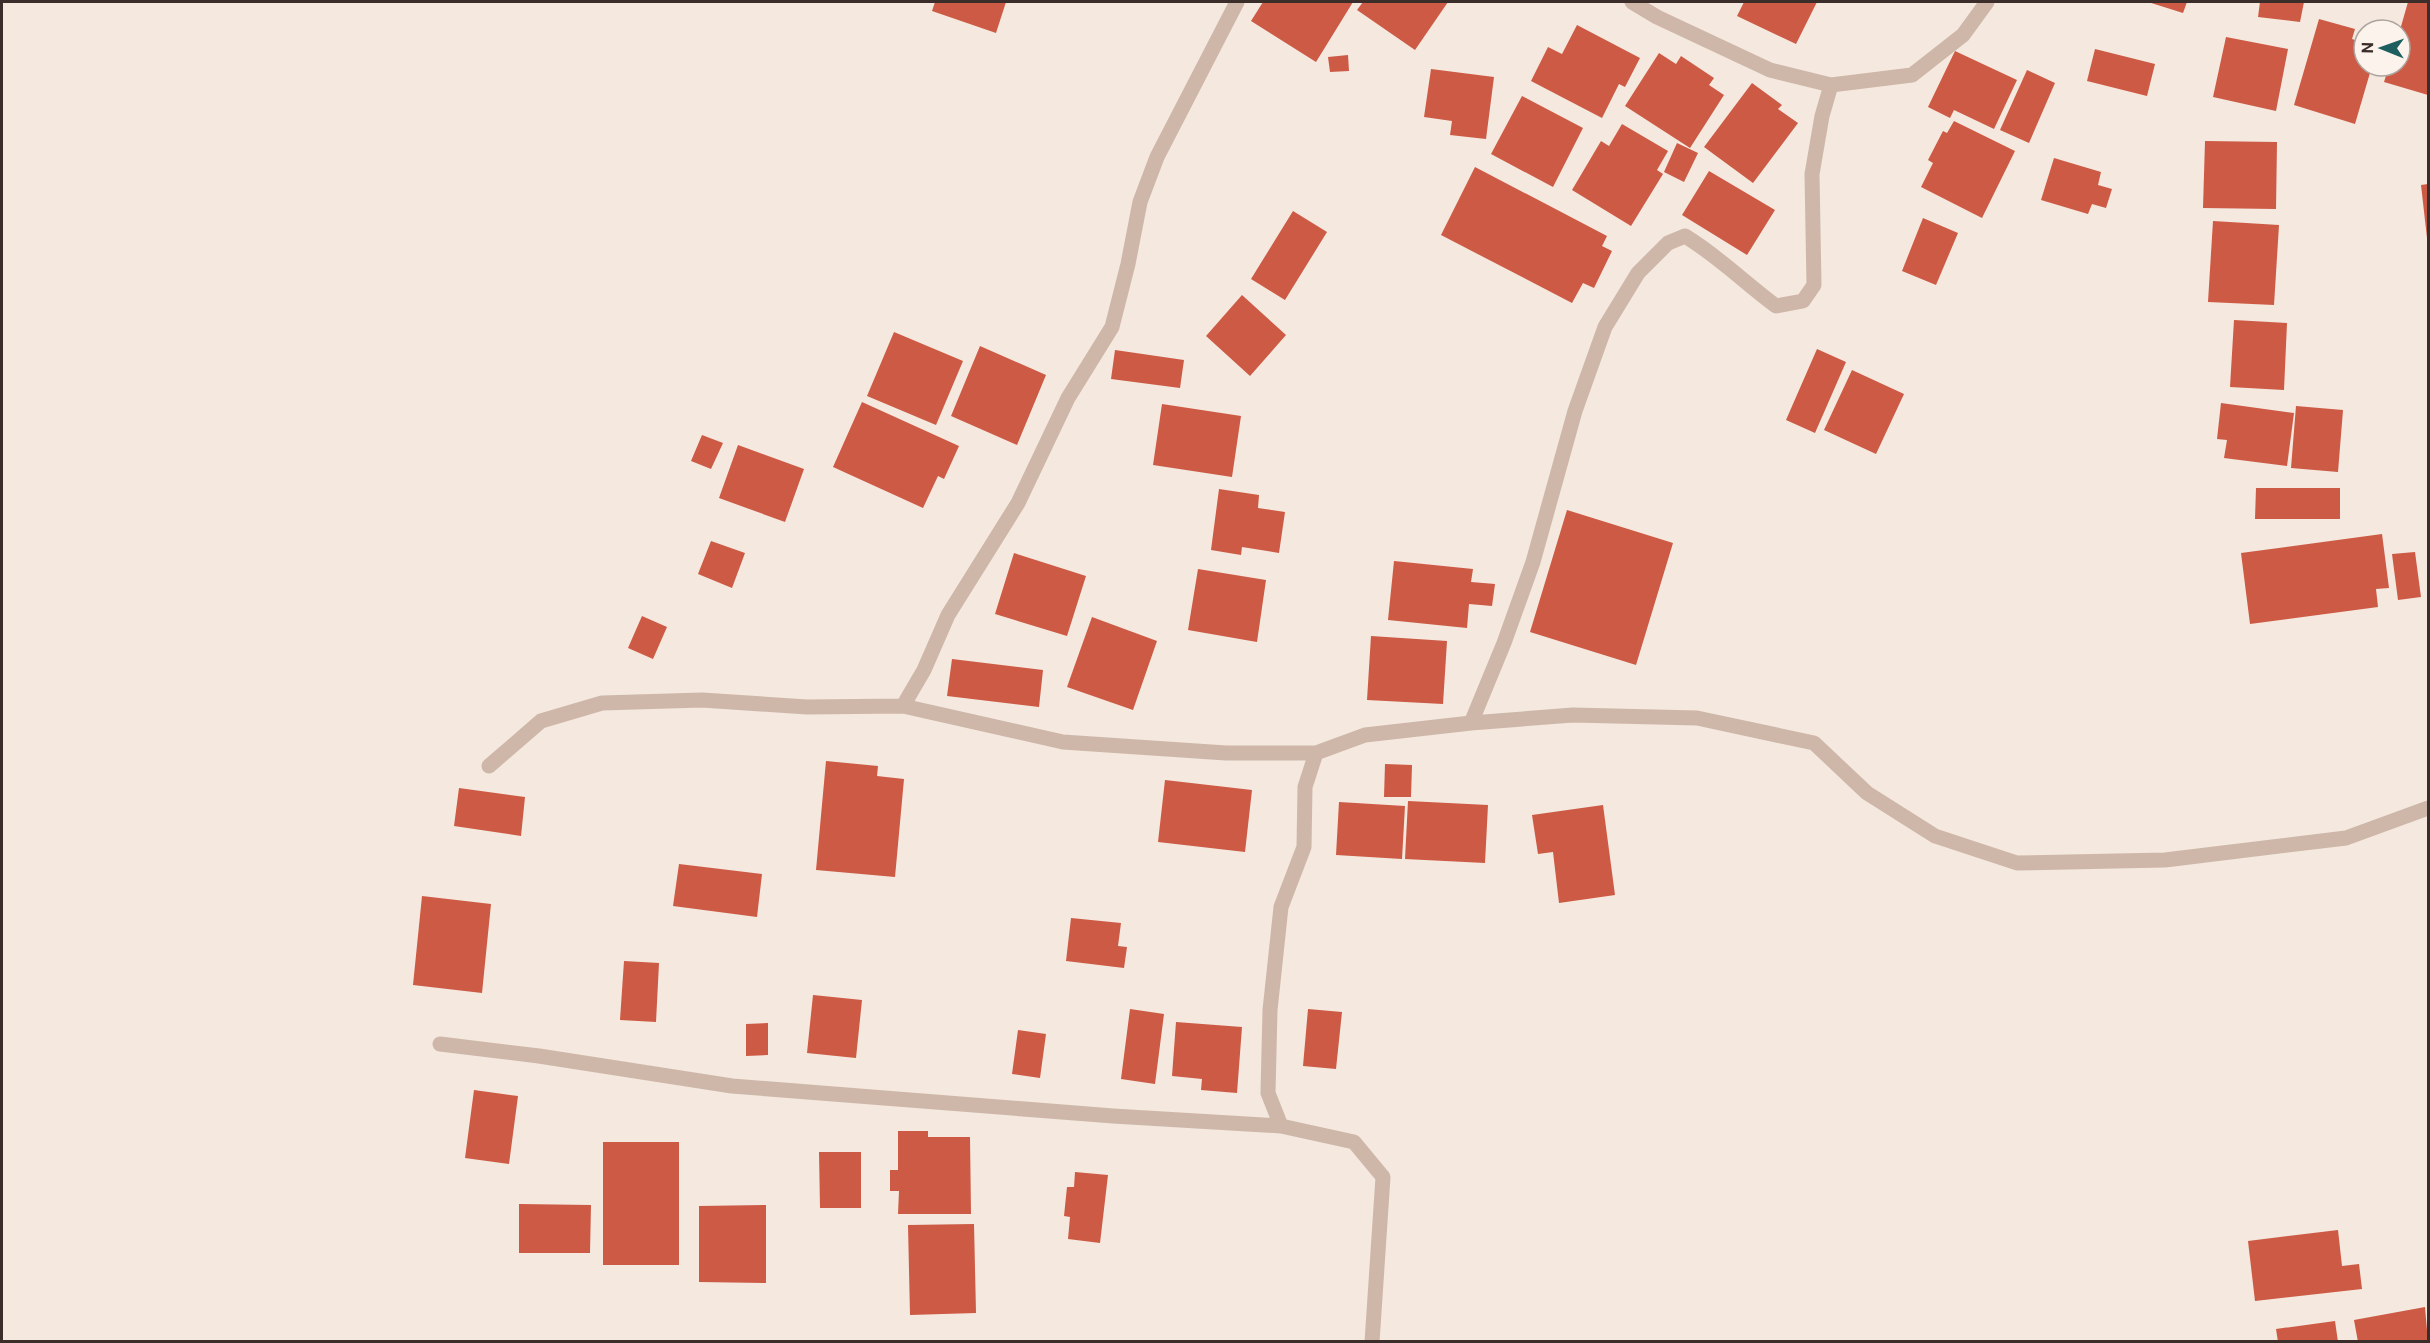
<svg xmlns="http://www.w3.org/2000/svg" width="2430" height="1343" viewBox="0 0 2430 1343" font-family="Roboto,sans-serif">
  <rect width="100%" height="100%" fill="#f4e8df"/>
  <!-- building -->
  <path fill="#cd5a44" d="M935 2H1006L996 33 932 11Z
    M1263 2H1353L1316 62 1251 21Z
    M1363 2H1448L1415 50 1357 10Z
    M1744 2H1817L1796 44 1737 16Z
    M2148 2H2187L2183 13Z
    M2260 2H2304L2300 22 2258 17Z
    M2408 2H2428V95L2384 82 2389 66H2400V30Z
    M2319 19 2355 29 2352 39 2364 43V66H2372L2355 124 2294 105Z
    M1577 25 1640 58 1625 87 1619 84 1602 118 1531 81 1548 47 1562 54Z
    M2226 37 2288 49 2276 111 2213 97Z
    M2095 49 2155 64 2147 96 2087 81Z
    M1955 51 2017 80 1994 129 1954 110 1950 118 1928 107Z
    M1659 53 1676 64 1681 56 1714 78 1709 85 1724 95 1690 148 1625 106Z
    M1348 55 1349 71 1330 72 1328 57Z
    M1431 69 1494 77 1486 139 1450 135 1452 121 1424 117Z
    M2027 70 2055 83 2029 143 2000 130Z
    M1752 83 1782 105 1778 109 1798 123 1753 183 1704 147Z
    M1522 96 1583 128 1553 187 1491 154Z
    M1954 121 2015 151 1982 218 1921 187 1933 163 1928 160 1943 131 1947 133Z
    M1622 124 1668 151 1657 170 1663 174 1631 226 1572 190 1601 141 1609 146Z
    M2205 141 2277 142 2276 209 2203 208Z
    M1677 143 1698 153 1684 182 1664 172Z
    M2054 158 2101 172 2098 185 2112 189 2106 208 2092 204 2088 214 2041 200Z
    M1475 167 1607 236 1602 246 1612 251 1594 288 1583 283 1572 303 1441 235Z
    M1709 171 1775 210 1747 255 1682 215Z
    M2428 184V238H2427L2421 185Z
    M1293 211 1327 232 1285 300 1251 279Z
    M1923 218 1958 233 1936 285 1902 271Z
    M2213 221 2279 225 2274 305 2208 302Z
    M1242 295 1286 335 1250 376 1206 336Z
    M2234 320 2287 323 2284 390 2230 387Z
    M894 332 963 361 936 425 867 396Z
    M980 346 1046 375 1017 445 951 416Z
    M1817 349 1846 362 1815 433 1786 420Z
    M1115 350 1184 360 1180 388 1111 379Z
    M1852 370 1904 394 1876 454 1824 430Z
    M862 402 959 446 944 479 938 476 923 508 833 467Z
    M2221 403 2294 413 2287 466 2224 458 2227 440 2217 439Z
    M1162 404 1241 416 1232 477 1153 465Z
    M2296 406 2343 410 2338 472 2291 468Z
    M702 435 723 443 711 469 691 461Z
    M738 445 804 469 785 522 719 498Z
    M2256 488H2340V519H2255Z
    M1219 489 1259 495 1258 508 1285 512 1279 553 1242 547 1241 555 1211 550Z
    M1567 510 1673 543 1636 665 1530 632Z
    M2382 534 2389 588 2376 589 2378 607 2250 624 2241 553Z
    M711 541 745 553 732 588 698 574Z
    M2415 552 2421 597 2398 600 2392 554Z
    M1014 553 1086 576 1067 636 995 614Z
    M1394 561 1473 569 1471 582 1495 584 1492 606 1469 604 1467 628 1388 620Z
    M1198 569 1266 580 1257 642 1188 630Z
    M642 616 667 627 653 659 628 648Z
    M1092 617 1157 641 1133 710 1067 687Z
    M1371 636 1447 641 1443 704 1367 700Z
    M952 659 1043 670 1039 707 947 696Z
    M826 761 878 766 877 776 904 779 895 877 816 870Z
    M1385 764 1412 765 1411 797H1384Z
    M1165 780 1252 790 1245 852 1158 842Z
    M459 788 525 797 521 836 454 826Z
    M1408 801 1488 805 1485 863 1405 859Z
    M1339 802 1405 806 1402 859 1336 855Z
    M1603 805 1615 895 1559 903 1553 852 1538 854 1532 815Z
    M679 864 762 874 757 917 673 906Z
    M422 896 491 904 482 993 413 985Z
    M1071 918 1121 923 1118 946 1127 947 1124 968 1066 961Z
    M624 961 659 963 656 1022 620 1020Z
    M813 995 862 1000 856 1058 807 1053Z
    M1130 1009 1164 1014 1155 1084 1121 1079Z
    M1308 1009 1342 1012 1336 1069 1303 1066Z
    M1176 1022 1242 1027 1237 1093 1201 1090 1202 1079 1172 1076Z
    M768 1023V1055L746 1056V1024Z
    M1018 1030 1046 1034 1040 1078 1012 1074Z
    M474 1090 518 1096 509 1164 465 1158Z
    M898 1131H928V1137H970L971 1214H898L899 1191H890V1170H898Z
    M603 1142H679V1265H603Z
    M819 1152H861V1208H820Z
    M1075 1172 1108 1175 1100 1243 1068 1239 1070 1217 1064 1216 1067 1187H1074Z
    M519 1204 591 1205 590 1253H519Z
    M766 1205V1283L699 1282V1206Z
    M974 1224 976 1313 910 1315 908 1225Z
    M2338 1230 2342 1266 2359 1264 2362 1289 2255 1301 2248 1241Z
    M2425 1307 2428 1342H2358L2354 1320Z
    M2335 1321 2338 1342H2278L2276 1329Z"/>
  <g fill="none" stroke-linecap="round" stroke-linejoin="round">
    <!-- street -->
    <path stroke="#ceb7a9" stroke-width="15" d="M1632 2 1657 17 1770 70 1831 85 1912 75 1963 35 1987 2
      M903 706 924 670 948 615 1018 503 1068 398 1112 327 1128 264 1140 202 1157 157 1237 2
      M1471 723 1504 643 1533 562 1575 411 1605 327 1638 273 1668 243 1685 236C1718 256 1745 283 1776 306L1803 301 1814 285 1812 174 1822 116 1831 85
      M489 766 541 721 602 703 702 700 807 707 903 706 1063 742 1226 753H1316
      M440 1044 539 1056 732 1086 1113 1116 1281 1126
      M1372 1342 1383 1177 1354 1142 1281 1126 1268 1093 1270 1010 1281 907 1304 847 1305 787 1316 753 1365 735 1471 723 1573 715 1697 718 1814 743 1867 793 1935 836 2017 863 2165 860 2346 838 2428 808"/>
  </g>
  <!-- border -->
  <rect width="2430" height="1343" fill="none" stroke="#3b2e2a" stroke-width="6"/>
  <!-- north arrow -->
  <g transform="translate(2382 48) rotate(271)"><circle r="28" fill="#fbf3ec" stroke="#aea49e" stroke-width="1.5"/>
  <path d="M0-4.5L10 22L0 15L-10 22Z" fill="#1c5f5e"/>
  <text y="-9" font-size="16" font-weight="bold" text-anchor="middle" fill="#3b2e2a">N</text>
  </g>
</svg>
